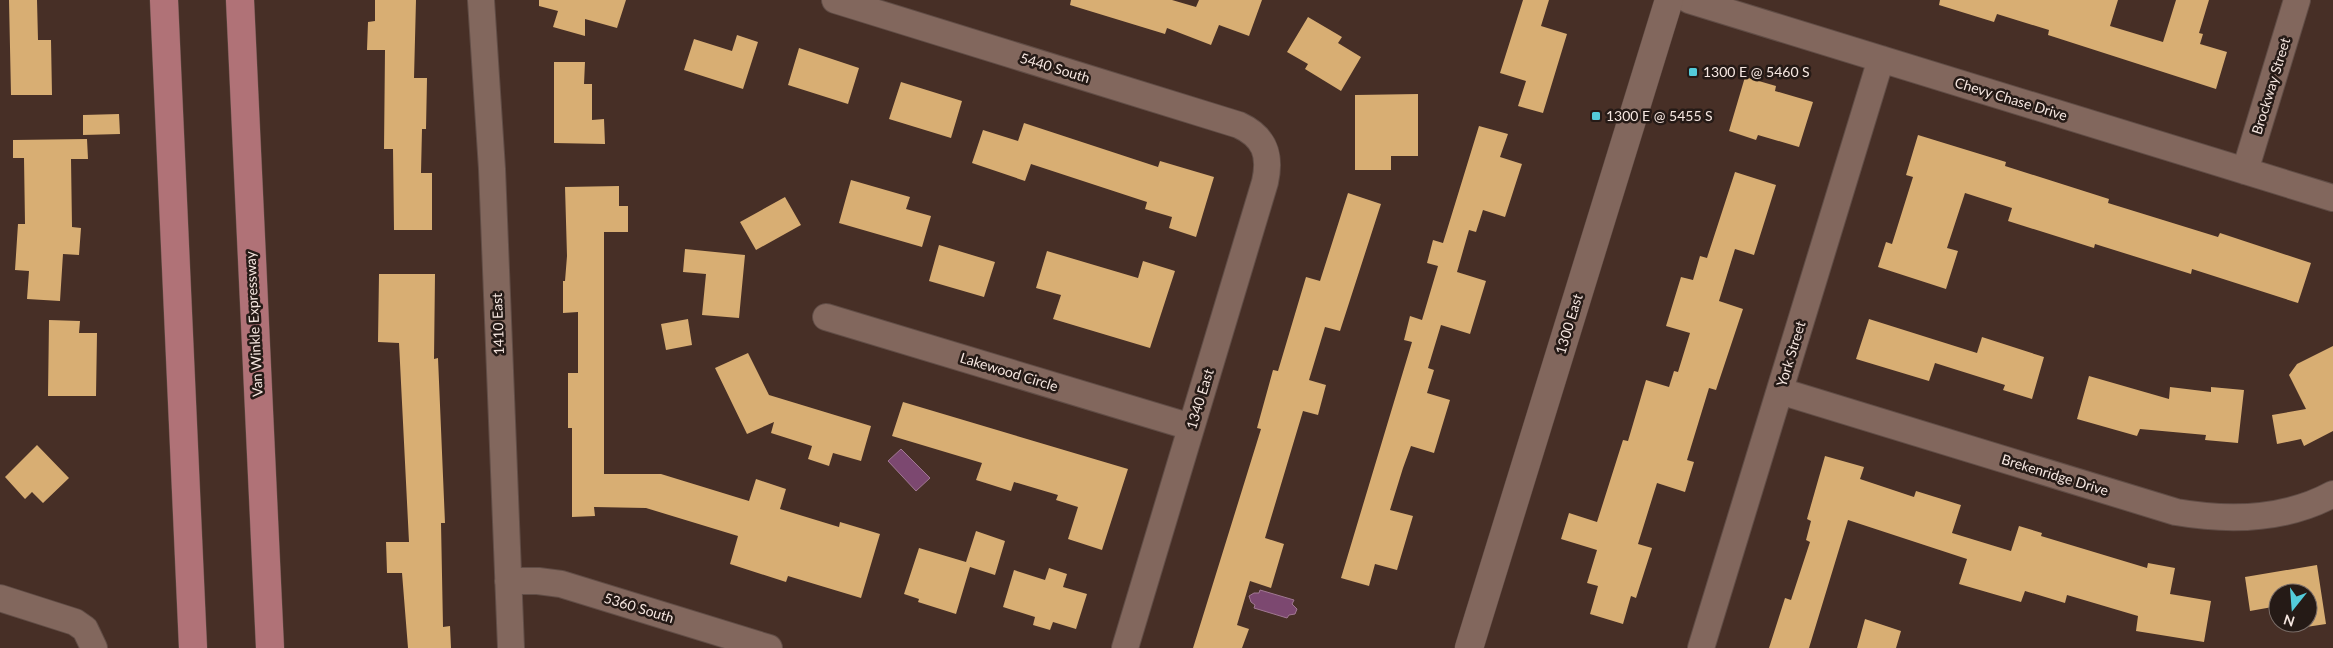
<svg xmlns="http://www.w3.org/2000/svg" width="2333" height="648" viewBox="0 0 2333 648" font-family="Lato,sans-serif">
  <rect width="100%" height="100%" fill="#472f26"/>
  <!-- water -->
  <path fill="#7c4870" stroke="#a17892" d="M901 449 930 478 916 491 888 461Z
    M1260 590 1294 600 1292 604 1297 609 1295 614 1289 615 1287 618 1254 608 1255 605 1251 602 1249 596 1254 593H1259Z"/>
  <!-- building -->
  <path fill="#d8ae73" d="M9 0H37L38 40H51L52 95H11Z
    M375 0H416L414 78H427L426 129H422L421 173H432V230H394L393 149H384L385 50H367L368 22 375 21Z
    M539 0H626L617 28 585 19V36L553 27 558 11 539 6Z
    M1071 0H1172L1196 7 1199 0H1262L1249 36 1219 25 1211 45 1167 28 1165 34 1070 5Z
    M1523 0H1549L1541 26 1567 34 1543 113 1518 106 1526 81 1500 73Z
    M1940 0H2118L2110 26 2163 42 2176 0H2209L2199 33 2203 34 2200 44 2227 52 2216 89 2048 35 2049 30 1997 14 1994 22 1939 5Z
    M1308 17 1342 37 1338 43 1361 57 1341 91 1305 69 1308 64 1287 52Z
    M737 35 758 42 743 89 684 70 694 39 732 51Z
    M799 48 859 68 848 104 788 85Z
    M554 62H585L584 84H592V120L604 119 605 144 554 143Z
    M1745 77 1776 86 1775 91 1813 102 1799 147 1758 135 1756 140 1729 131Z
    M901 82 962 101 951 138 889 119Z
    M1418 94V156H1391V170H1355V95Z
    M119 114 120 134 83 135V115Z
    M1024 123 1158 167 1160 161 1214 177 1196 237 1169 228 1172 217 1145 209 1147 202 1031 164 1025 181 972 163 983 130 1018 141Z
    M1479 126 1508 134 1500 157 1522 164 1505 217 1483 210 1476 232 1469 230 1457 272 1486 281 1470 334 1441 325 1428 368 1434 370 1427 393 1450 400 1434 453 1411 446 1403 468 1390 510 1413 516 1397 570 1375 564 1369 586 1341 578 1412 342 1404 340 1410 316 1422 320 1438 266 1427 263 1433 240 1443 243Z
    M1918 135 2006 162 2005 166 2109 199 2108 203 2218 237 2220 233 2311 263 2298 303 2192 269 2191 274 2095 244 2094 248 2008 221 2012 208 1965 193 1947 248 1958 251 1946 289 1878 267 1886 242 1892 244 1913 177 1906 175Z
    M87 139 88 159H71L72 227 81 228 79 255 63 254 60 301 27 299 29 271 15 270 18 224H25L24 158H13V140Z
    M1735 172 1776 185 1754 255 1735 249 1719 301 1743 309 1716 390 1709 388 1687 460 1694 462 1685 492 1657 483 1638 544 1652 548 1636 598 1631 596 1623 624 1590 614 1598 586 1587 583 1597 550 1561 539 1569 513 1597 522 1623 440 1628 441 1646 380 1669 387 1674 371 1678 372 1690 333 1666 326 1681 277 1693 280 1700 256 1707 258Z
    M851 180 910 197 906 209 931 216 922 247 839 223Z
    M619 186V206H628V232H604V474H661L749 501 756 479 786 489 780 509 839 527 840 522 880 534 861 598 788 576 786 582 730 564 738 536 646 508 594 507 595 516 572 517V428H568V373H578V312L563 313V281H565L567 256 565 187Z
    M1348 193 1381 204 1340 331 1325 327 1309 380 1326 385 1318 415 1303 411 1265 538 1284 544 1271 588 1250 581 1237 625 1249 629 1242 648H1193L1261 429 1257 428 1273 370 1278 371 1306 277 1320 281Z
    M785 197 801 225 756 250 740 222Z
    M939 245 995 262 984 297 929 281Z
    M685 249 745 255 739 318 702 315 706 274 683 272Z
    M1047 251 1138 278 1143 261 1175 271 1150 348 1053 319 1061 295 1036 288Z
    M379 274H435L434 359 438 358 445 523H441L443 627 450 626 451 648H408L402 573H387L386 542H409L399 343 378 342Z
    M688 319 692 345 666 350 661 324Z
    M1869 319 1977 353 1982 337 2044 357 2032 399 2003 390 2005 385 1935 363 1929 381 1856 359Z
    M49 320 80 321 79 333H97L96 396H48Z
    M2333 346V431L2304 446 2301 439 2277 444 2272 415 2306 409 2289 375 2297 364Z
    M748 353 769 395 871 426 861 461 833 453 829 466 808 459 812 446 771 433 774 422 747 434 715 368Z
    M2089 376 2169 399 2170 387 2211 392V387L2244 390 2238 443 2205 440 2206 435 2140 429 2137 436 2077 419Z
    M903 402 1128 469 1102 550 1068 539 1078 507 1056 500 1058 495 1014 482 1011 491 976 480 982 463 892 436Z
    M37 445 69 478 43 503 32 492 25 499 5 477Z
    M1825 456 1864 467 1860 479 1914 497 1916 491 1961 505 1952 533 2011 551 2019 526 2042 533 2041 536 2147 568 2148 563 2175 568 2170 594 2211 601 2204 642 2136 631 2138 616 2067 595 2065 603 2025 591 2021 602 1959 584 1967 559 1848 520 1809 648H1769L1785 598 1791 600 1810 542 1806 540 1811 521 1807 519Z
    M976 531 1005 541 995 575 970 567 956 614 918 602 919 599 904 594 919 548 966 562Z
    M2317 565 2326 624 2293 629 2292 623H2308V593H2278V606L2250 611 2245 577Z
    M1049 568 1067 574 1063 587 1087 594 1076 629 1053 622 1050 630 1033 625 1035 617 1003 607 1014 570 1045 580Z
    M1865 619 1901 631 1896 648H1857Z"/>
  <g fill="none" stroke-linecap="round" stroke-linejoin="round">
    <!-- street casing -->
    <g stroke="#614d46" stroke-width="28">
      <path id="street" d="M481 0 492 169 511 648
        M835 0 1239 125C1265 137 1271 155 1265 182L1125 648
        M1689 0 2333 198
        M2245 171 2297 0
        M826 317 1191 427
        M1780 391 2176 512C2228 521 2285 520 2333 494
        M508 581H538L561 584 769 648
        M0 598 75 622 85 629 94 648
        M1701 648 1881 59"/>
    </g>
    <!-- secondary casing -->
    <g stroke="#614d46" stroke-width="29">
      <path id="secondary" d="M1469 648 1669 0"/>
    </g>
    <!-- primary casing -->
    <g stroke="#614d46" stroke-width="29">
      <path id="primary" d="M164 0 193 648
        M240 0 270 648"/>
    </g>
    <!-- street -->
    <use href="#street" stroke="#82675d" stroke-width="26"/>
    <!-- secondary -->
    <use href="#secondary" stroke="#82675d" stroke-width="28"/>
    <!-- primary -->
    <use href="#primary" stroke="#b07277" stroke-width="28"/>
  </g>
  <!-- markers -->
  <g fill="#53cbda" stroke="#251a16" stroke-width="2">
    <rect x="1688" y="67" width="10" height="10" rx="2.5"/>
    <rect x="1591" y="111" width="10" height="10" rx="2.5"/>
  </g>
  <g text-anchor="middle" stroke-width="5" stroke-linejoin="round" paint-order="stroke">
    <!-- street labels -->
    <g font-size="14" fill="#f6e7e1" stroke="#251a16">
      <text transform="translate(1055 68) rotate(17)" y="5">5440 South</text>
      <text transform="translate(2271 86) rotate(-73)" y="5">Brockway Street</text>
      <text transform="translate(2011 99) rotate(17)" y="5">Chevy Chase Drive</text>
      <text transform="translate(254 324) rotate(-93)" y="5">Van Winkle Expressway</text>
      <text transform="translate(498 324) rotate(-92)" y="5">1410 East</text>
      <text transform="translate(1569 324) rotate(-73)" y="5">1300 East</text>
      <text transform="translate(1791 354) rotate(-73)" y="5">York Street</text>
      <text transform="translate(1009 372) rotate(17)" y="5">Lakewood Circle</text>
      <text transform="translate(1200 399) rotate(-73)" y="5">1340 East</text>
      <text transform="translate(2055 475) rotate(17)" y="5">Brekenridge Drive</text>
      <text transform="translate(639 608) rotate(17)" y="5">5360 South</text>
    </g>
    <!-- poi labels -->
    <g font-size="14" fill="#f6e7e1" stroke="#251a16" text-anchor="start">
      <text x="1703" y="77">1300 E @ 5460 S</text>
      <text x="1606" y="121">1300 E @ 5455 S</text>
    </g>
  </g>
  <!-- north arrow -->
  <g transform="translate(2293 608) rotate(197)"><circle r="24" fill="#251a16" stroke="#796c67"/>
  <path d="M0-4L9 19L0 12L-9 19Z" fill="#53cbda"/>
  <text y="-8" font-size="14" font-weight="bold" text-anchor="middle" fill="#f6e7e1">N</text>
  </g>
</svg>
